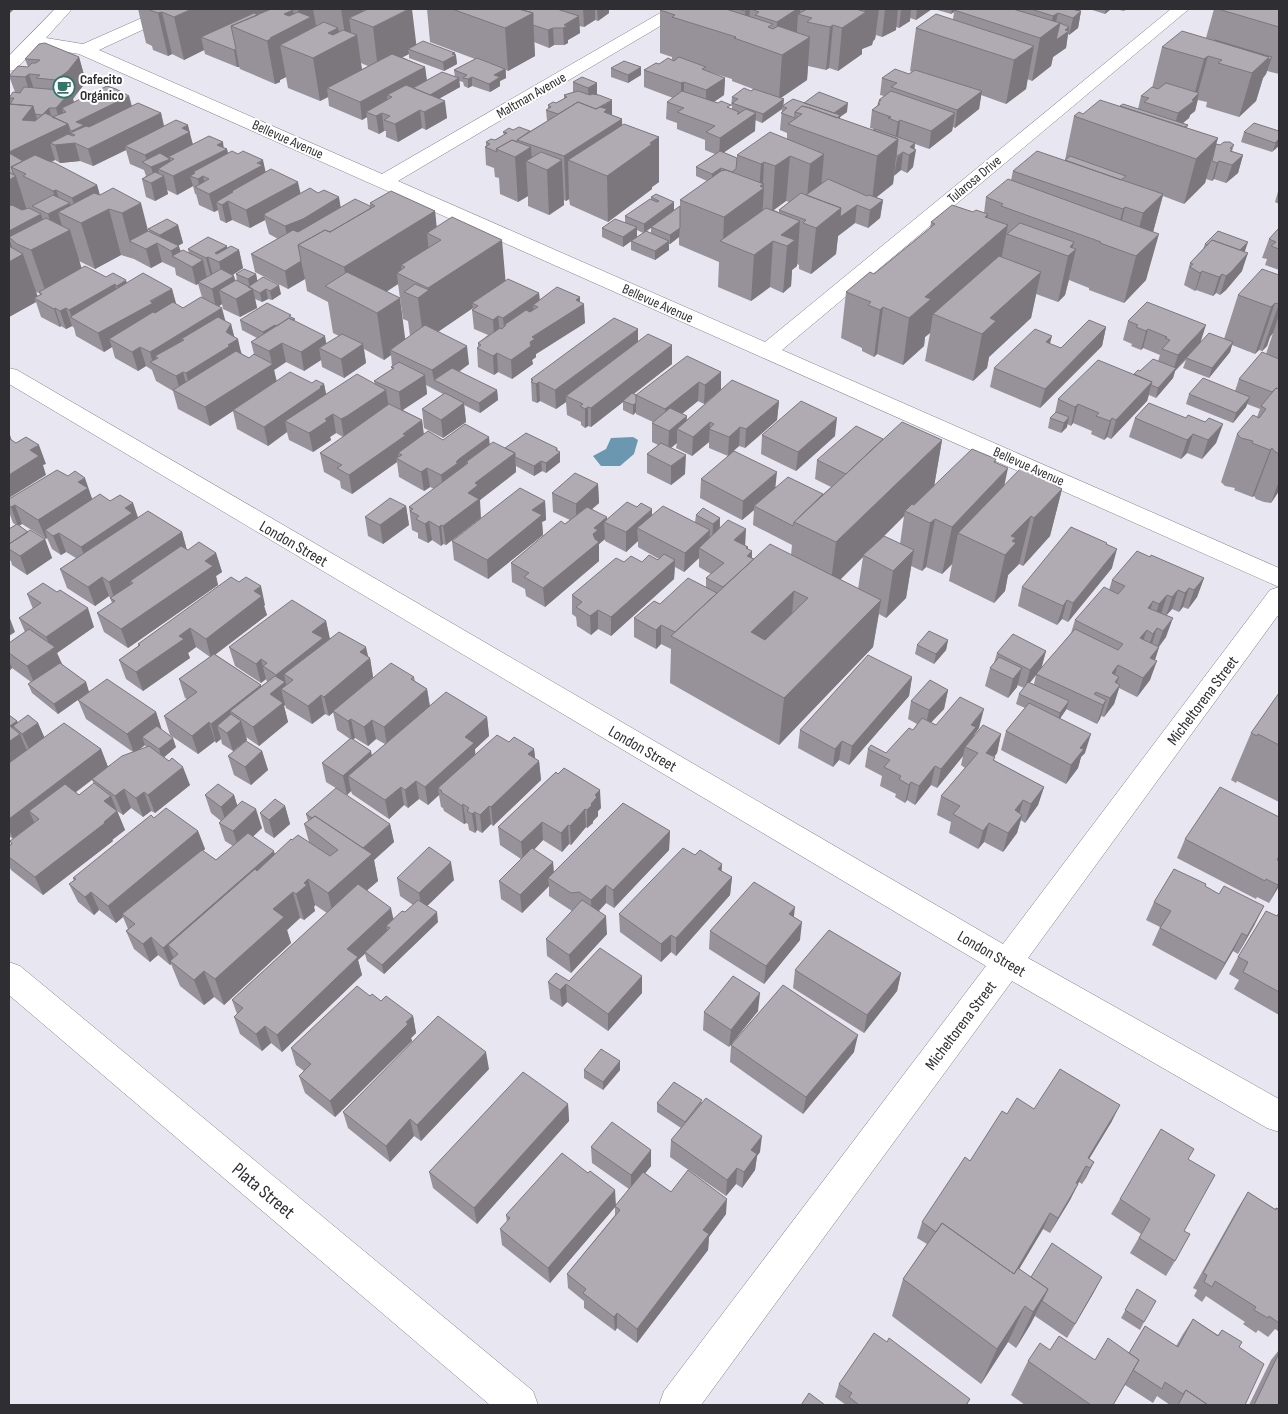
<svg xmlns="http://www.w3.org/2000/svg" width="1288" height="1414" viewBox="0 0 1288 1414" font-family="'Sofia Sans Condensed',sans-serif">
  <rect width="100%" height="100%" fill="#e8e7f1"/>
  <!-- water -->
  <path fill="#6b98b0" d="M633 437 638 440 634 454 620 466H601L593 456 606 449 611 438Z"/>
  <g fill="none" stroke-linecap="round" stroke-linejoin="round">
    <!-- minor casing -->
    <g stroke="#808089" stroke-width="1">
      <path id="minor" d="M55 9H72L46 38 83 44 162 9H183L181 12 99 50 382 174 667 9H686L684 12 398 181 765 342 1171 9H1189L782 350 1279 568V587L79 54 37 47 15 70 9 71V56Z
        M9 368 17 370 1003 944 1270 590 1279 587V614L1028 958 1279 1099V1132L1267 1128 1012 981 701 1405H659L664 1391 986 966 9 384Z
        M9 962 20 966 533 1391 538 1405H490L9 995Z"/>
    </g>
    <!-- minor -->
    <use href="#minor" fill="#fff" fill-rule="evenodd"/>
  </g>
  <!-- wall -->
  <path fill="#979299" fill-rule="evenodd" d="M138 9H363L364 11 416 45 455 53 457 64 444 71 409 58V54L402 57 425 67 427 80 455 77 454 70 475 59 430 42 427 9H609V13L598 21 595 20 584 27 579 26 580 33 568 40V43L564 45H554L549 48 534 42 535 56 508 71 506 70V78L500 81V86L490 92 472 86 468 88 464 86 463 82 459 81 460 87 440 98 447 118 426 130 422 128 398 142 386 137V131H384L379 134 368 129 367 117 362 120 329 106 328 97 320 101 288 88 286 77 280 80V82L275 84 240 69 239 67H237L205 54 204 50 184 60 172 54 168 56 153 50 152 46 146 43ZM361 63 363 64 368 66 362 69Z
    M660 9H932L916 20 910 18V21L899 28 896 27V30L882 37 876 35 875 39 873 41 872 45 862 49V54L838 71 829 68 826 70 808 66 807 80 781 98 784 99 783 106 804 103 847 112 840 117V119L873 130 874 129 870 128 872 110 877 106 879 100 884 96 880 95 882 78 909 74 912 72 910 71 916 28 953 19 954 12 951 14 934 9H1080V11H1081L1078 28 1069 35 1068 34 1066 48 1053 57 1051 66 1032 81 1027 79 1026 89 1006 104 981 95 979 109 955 128 953 127 952 131 929 149 915 144 913 167 907 173 901 170 894 175 893 184 876 197 883 200 880 218 868 228 855 223 838 236 836 254 811 274 799 269V265L797 264V266L792 270 791 286 783 293 770 287 751 301 718 287 719 262 679 245V237L670 244H669V250L655 260 631 250V241L623 247 602 237V228L625 223V216L651 200V197L674 202V210L680 206V200L707 181 696 176V167L715 154 705 150V140L677 129V123L666 119 667 102 673 98 644 87V70L672 59V57L660 53ZM706 71 732 79V81L753 89 751 91 732 97 731 106H732V109L714 102 724 95 725 78ZM782 109 780 130 787 133V139L737 155V158L723 152 755 131V120L762 123ZM786 201 789 202 779 210V212L774 210ZM651 227V233L646 231ZM637 230 643 233 637 237Z
    M1089 9H1111L1105 14Z
    M1115 9H1127L1124 11Z
    M1214 9H1279V74L1267 71 1266 74 1263 78 1256 101 1239 117 1206 107 1207 102 1198 100 1195 111 1190 115 1189 118 1183 123 1188 125 1187 128 1218 138 1216 144 1220 145H1234L1232 151 1243 155 1238 173 1226 183 1214 179 1212 181 1206 179 1205 183 1184 204 1163 196 1153 232 1146 280 1124 303 1089 290V288L1069 280 1065 295 1058 302 1036 294 1031 318 989 357 987 368 973 381 925 361 930 333 925 337 924 346 903 365 877 354 874 357 862 351V348L841 338 846 292 874 274 930 228 931 222 973 212 984 213 986 197 1011 180 1013 171 1065 160 1074 116 1120 106 1138 109 1141 96 1152 88 1162 47 1206 38Z
    M79 57 86 82 75 96 73 99 74 102 129 96 132 106 161 113 164 126 189 132 193 144 224 148 227 149 228 154 266 173 300 194 341 208 370 206V203L435 211 436 227 505 281 539 293 540 300 580 297V302L585 323 536 354V357L532 360 533 364 512 379 498 372 494 375 478 367 477 348 478 347V343L488 335 474 329 472 310 473 309V308L438 331 469 364 459 372 497 390 498 400 480 413 464 405 466 422 443 438 424 428 422 409 443 394 426 385 427 394 403 410 422 420 424 434 443 440 490 444 505 448H557L560 462 546 473 542 471 534 476 516 466V472L480 500V504L446 545 443 544 441 546 432 540 428 543 418 538V533L412 530 409 507 434 489 430 487 424 491 399 477 397 462 352 494 341 488 340 481 324 472 320 453 343 437 336 433 330 437 331 440 313 452 289 440 287 432 268 446 237 429 233 411 210 426 178 409 173 391 156 381 152 370 146 366 138 371 115 358 112 347 104 352 76 336 74 328 72 326 66 329 61 326 60 327 41 317 36 302 9 317V104H10L9 97 15 92 9 76 28 67 25 59ZM126 150 130 164 144 170 146 176 142 179 146 197 155 201 168 194 167 190 177 195 193 186 195 194H196L199 205 214 212 218 210 220 220 226 223 232 220 250 228 265 220 269 234 278 239 251 254 255 272 288 289 305 279 307 291 328 302 333 333 339 336 326 344 296 322 292 317 240 320 242 330 257 338 251 342 254 354 249 358 242 354 234 336 231 324 225 321 219 306 222 304 223 309 240 317 257 308 255 299 262 302 268 299 272 300 281 294 257 281 256 274H236L237 281 235 280 234 276 233 275 243 268 239 250 227 248 188 249 189 253 181 251 178 246 183 243 178 225 148 229 149 231H148L100 195 97 185 50 162 55 160 60 163 80 161 93 166ZM121 255 134 259 151 268 162 262 175 268 176 275 196 285 198 284 202 297 183 308 176 304 172 289 127 283 106 277 81 268 79 261 95 269ZM398 284 403 319 408 321 410 336 405 339 386 292ZM36 292 39 293 40 295 37 296ZM364 349 384 360 391 355 392 366 391 367 392 369 374 381 375 384 326 394 324 384 276 381 274 370 286 362 304 371 321 360 322 367 344 378 366 363Z
    M611 68 641 75 628 83 611 77Z
    M573 82 597 83V94L612 115 622 119V126L659 137V182L652 187V189L608 222 570 205 569 199 566 201 564 200V205L549 215 528 206V196L518 202 500 194 499 178 495 177 494 168 486 165 485 147 486 146V142L495 140 504 135 503 132 530 131 547 121 546 110 548 109V105L556 103 564 99V95L573 92Z
    M1279 131 1272 152 1241 142 1244 132Z
    M1279 188V204L1275 202Z
    M1279 228V270L1265 265 1267 259 1262 258 1269 239Z
    M1205 244 1245 252 1242 271 1226 290 1220 295 1216 293 1213 296 1196 290 1195 291 1184 285 1190 263 1203 249Z
    M1279 275V491L1271 503 1264 502 1256 499 1254 496 1252 497 1234 490 1235 488 1225 486 1221 482 1237 434 1257 417 1260 409 1247 404 1246 407 1233 423 1186 404 1189 394 1235 391 1239 379 1266 354 1273 333 1270 337 1267 346 1262 351 1259 350 1255 354 1232 345 1230 352 1209 378 1183 368 1186 360 1175 371 1173 378 1156 398 1149 395 1147 401 1111 439 1107 437 1104 440 1091 434 1092 431 1073 423 1071 426 1067 424V427L1061 433 1048 428 1050 418 1055 413 1058 399 1134 374 1158 361 1160 355 1143 348 1141 350 1131 346 1132 344 1123 340 1128 321 1201 342 1224 339 1238 295Z
    M1106 327 1102 346 1040 408 990 387 994 368 1050 344 1061 348Z
    M638 342 672 345V364L634 394 636 395 721 372V390L779 401 777 420 745 448 739 446 728 456 709 448V442L692 456 676 448 677 443 671 448 685 474 671 485 647 473V454L658 445 652 442V423L653 422 636 414V412L633 415 623 410V402L591 427 588 426 585 428 581 425V422L567 415 566 402 556 409 540 401 537 403 532 401 531 379ZM717 393 686 421 682 414 698 401 704 404Z
    M1135 418H1186L1205 422 1223 424 1216 443 1202 459 1187 453 1181 459 1129 437Z
    M762 435 835 436 796 471 761 454Z
    M883 439 942 440 934 486 995 462 1004 486 1062 489 1050 536 1023 566 1019 564 1008 575 1005 591 994 603 949 581 952 564 942 574 926 567 922 571 911 566 906 598 886 618 879 614 873 647 779 745 670 683 671 649 661 644 656 649 634 637V618L660 604 706 588V578L711 574 699 567V558L684 572 675 567 674 579 611 636 598 629 591 635 577 626 576 617 572 614V595L624 562H642L659 559 638 547V541L626 552 605 541V539L599 544V561L545 607 526 596 525 589 512 582 511 563 570 520 553 512 552 493 598 484 599 503 592 509 607 519 652 515 695 522 696 515 720 518V528L748 547V549L752 551V558L754 559 791 555 792 545 753 525 754 510 742 520 700 498 701 479 776 487 823 494 831 487 815 479 817 460ZM904 516 900 544 884 536ZM863 557 858 589 840 579Z
    M91 497 92 499 133 503 138 517 182 532 187 550 216 553 222 572 216 576 218 585 128 648 104 632 97 613 112 603 110 598 109 596 95 606 67 588 60 569 76 558 66 552 61 555 52 549 47 538 46 539 22 524 19 526 28 532 45 539 52 558 27 575 12 565 11 561 9 560V529L16 525 13 523 9 512V499L92 497Z
    M545 501 546 520 542 522 543 535 488 579 454 560 452 541Z
    M406 506 409 525 383 544 368 536 365 517Z
    M1107 544 1112 568 1068 622 1062 619 1057 625 1018 606 1022 587Z
    M1150 557 1204 578 1197 597 1188 609 1183 607 1179 612 1172 609 1166 615V637L1159 647 1155 660 1150 680 1137 697 1119 688 1114 704 1104 717 1101 716 1097 724 1066 709 1060 718 1085 753 1081 757 1078 768 1066 784 1001 750 1006 731 1025 708 1016 704 1019 694 1024 688 1017 685V687L1008 698 985 686 990 668 994 663 997 653 1046 651 1041 669 1071 633 1075 620 1109 590 1112 580ZM1036 675 1034 684 1030 683Z
    M27 594 94 627 57 653 62 665 86 682 89 692 156 712 162 730 176 747 164 757 190 785 155 813 151 811 143 817 131 808 123 815 117 811 125 830 112 840 113 841 43 895 11 870 9 866V846L11 844 10 841 13 839 9 836V715L18 722 38 723 44 737 101 749 108 767 133 752 86 719 78 700 79 699 58 714 32 693 28 684 31 682 12 668 9 671V643L25 632 19 618 33 609ZM145 745 146 747 139 750ZM92 780 94 784 79 795 76 792Z
    M265 605 264 606 267 615 215 654 261 685V686L267 682 266 679 261 683 235 666 229 647 326 621 330 639 370 658 373 677H414L415 681 427 689 430 706 487 717 489 736 475 749V755L509 742 534 749 535 759 539 761 541 780 493 826 491 824 482 833 477 830 475 833 469 830 468 824 466 823 464 824 444 811 443 808 441 807 439 795 428 805 419 799 408 808 404 805 389 819 352 794 351 791 347 795 326 782 322 763 350 739 337 730 333 712 329 716 325 714 312 724 286 708 285 705 284 706 288 722 259 746 246 737 247 740 233 751 222 744 221 739 216 743 215 741 198 754 170 735 164 716 187 699 185 698 179 679 210 657 196 647 188 653 190 658 143 691 126 679 119 660 138 646V644ZM355 738 368 746 376 739 385 744 372 755 352 740Z
    M948 640 946 650 934 664 915 654 917 645Z
    M912 677 909 696 849 765 839 760 833 767 798 748 800 730Z
    M948 690 944 709 931 722 936 725 979 728 974 735 973 737 1001 734 997 753 994 757H995L994 760 1044 787 1038 805 1025 823 1021 820 1017 833 1003 852 984 842 978 849 949 833 951 822 937 815 941 796 965 768 961 765 963 756 937 788 931 785 915 805 907 800 905 803 895 797 896 794 880 786 882 776 865 767 868 749 886 753 913 730 917 724 908 719 911 701Z
    M1279 693V802L1237 781 1236 783 1231 780 1251 733Z
    M262 751 268 770 251 785 234 775 228 756Z
    M556 772 601 808 598 811V816L593 821V823L587 828 586 827 571 845 569 844 562 852 543 840 534 850 553 862 554 872 670 831 669 850 614 908 606 903 599 911 607 934 571 973 547 956 546 939 572 911 549 896V886L522 913 501 899 499 881 521 859 500 845 498 827Z
    M205 795H234L237 805 262 828 253 836 275 854 292 840 309 842 304 824 308 821 306 814 390 824 394 842 374 860 378 881 367 890 393 919 405 912 413 905 400 896 397 878 454 880 427 906 438 922 384 974 367 961 365 954 358 960 362 975 282 1052 271 1043 262 1051 240 1034 234 1017 237 1014 232 1000 327 913 315 905 314 907 315 911 304 920 300 918 287 930 291 943 224 1005 214 997 204 1005 180 986 171 964 170 965 158 955 150 962 134 949 126 931 128 929 123 917 116 923 99 910 94 915 78 902 69 884 74 881 73 878 154 818 198 831 205 849 203 851 216 860 233 846 225 841 219 823 221 821 211 813Z
    M285 806 290 824 274 838 265 832 260 813Z
    M1185 839 1279 861V886L1269 903 1257 897 1256 899 1177 858Z
    M722 872 732 877 730 895 676 956 671 952 661 962 620 932 619 914Z
    M1205 886 1255 924 1238 954 1233 951 1216 980 1152 945 1160 927 1146 920 1154 902Z
    M1279 913V1015L1234 989 1239 980 1229 974 1238 957 1277 916Z
    M794 917 800 940 764 984 709 949 710 931Z
    M795 970 901 973 897 991 864 1033 793 988Z
    M642 976V993L608 1031 567 1002 562 1007 550 999 548 982 569 981Z
    M370 996 413 1016 416 1033 411 1038 412 1041 335 1117 305 1093 299 1076 304 1071 296 1065 291 1048Z
    M758 1011 729 1047 703 1030 704 1012Z
    M731 1045 854 1052 803 1114 730 1062Z
    M489 1069 421 1141 414 1136 390 1162 348 1128 343 1112Z
    M584 1070H620L603 1090 584 1078Z
    M702 1102 760 1152 757 1156 755 1170 742 1188 736 1184 726 1196 670 1157 671 1140 681 1128 657 1112V1103Z
    M568 1104 569 1121 477 1224 433 1188 429 1172Z
    M1034 1109 1112 1121 1089 1159 1094 1162 1082 1184 1079 1182 1070 1200 1050 1233 1043 1229 1019 1269 1031 1277 1094 1292 1067 1338 1035 1316 1030 1325 1016 1348 1008 1342 981 1384 892 1316 903 1279 927 1244 917 1238 922 1222 970 1161 1007 1114Z
    M591 1147 651 1150V1166L645 1173 671 1192 726 1214 709 1237 708 1250 637 1343 617 1328 615 1331 584 1308V1301L568 1288 567 1274 615 1215V1207L550 1283 502 1245 500 1229 507 1222 506 1215 588 1173 616 1205 629 1189 592 1163Z
    M1188 1159 1184 1231 1175 1261 1166 1276 1130 1253 1141 1234 1111 1214 1120 1199Z
    M1248 1192 1275 1209 1276 1208 1279 1209V1329L1278 1331 1275 1329 1268 1337 1258 1330 1256 1333 1243 1324 1245 1322 1206 1296 1202 1302 1194 1296 1197 1290 1193 1288 1238 1208Z
    M1137 1289 1144 1322 1140 1330 1121 1318Z
    M1193 1319 1218 1335 1222 1330 1239 1347 1245 1405H1170L1157 1396 1153 1403 1125 1385 1113 1405H1114H1025L1011 1395 1028 1361 1050 1350 1095 1360 1129 1353 1145 1326 1176 1346 1183 1334Z
    M1279 1350V1405H1249L1271 1360Z
    M839 1384 970 1399 967 1405H846L835 1397Z"/>
  <!-- shaded-wall -->
  <path fill="#7b777d" d="M9 9H14L9 14Z
    M192 9H275L284 14 293 10 296 25 300 23 298 9H313L318 36 328 33 338 28 341 44 346 41 341 9H363L365 24 349 18 352 38 357 35 363 78 327 88 328 97 320 101 313 58 281 45H280L286 77 280 80V82L275 84 267 41 231 26 201 37 204 50 184 60 174 17Z
    M409 9H412L417 50 408 49 409 54 378 70 373 27Z
    M583 9H595V20L584 27Z
    M597 9H609V13L598 21Z
    M749 9H750L748 43 744 41 745 11Z
    M797 9H800V14H798L796 46 810 37 807 80 779 99 782 55 775 53 777 22Z
    M865 9H879L875 39 873 41 872 45 862 49V54L838 71 842 28 864 13Z
    M885 9H898L896 30 882 37Z
    M901 9H911L910 21 899 28Z
    M917 9H932L916 20Z
    M952 9H956L954 10V12L951 14Z
    M1076 9H1080L1079 13 1081 11 1078 28 1069 35 1075 10Z
    M1106 9H1111L1105 14Z
    M162 12 172 54 168 56 158 13Z
    M533 13 535 56 508 71 505 28Z
    M1058 13 1055 27 1060 23 1065 30 1069 27 1066 48 1053 57 1051 66 1032 81 1040 38 1050 30 1053 16Z
    M579 16 580 33 568 40V43L564 45 563 28 564 25Z
    M833 25 829 68 826 70 830 27Z
    M553 28 554 45 549 48 548 30Z
    M1034 46 1026 89 1006 104 1014 60Z
    M236 49 239 67H237L234 50Z
    M455 53V56L456 55 457 64 444 71 443 62Z
    M1208 56 1197 96 1199 93 1195 111 1190 115 1189 118 1173 131 1178 113 1193 99 1204 59Z
    M79 57 86 82 75 96 73 99 75 109 66 112 62 108 65 121 61 126 56 108 62 101 56 80Z
    M1269 57H1272L1266 74 1263 78 1256 101 1239 117 1252 73Z
    M425 67 427 84 392 97 387 95 388 106 366 112 367 117 362 120 360 102Z
    M641 67V75L628 83V75Z
    M505 69 506 78 500 81V86L490 92 489 84 494 75Z
    M29 74 37 99 33 103 25 77Z
    M472 77V86L468 88V79Z
    M459 78 460 87 428 105 427 96Z
    M725 78 724 95 706 107V90Z
    M684 82V99L681 101V83Z
    M597 83V100L589 106 588 88Z
    M982 91 979 109 955 128 957 110Z
    M129 96 133 113 72 134V131L76 122Z
    M784 99 783 107 782 106V109L762 123 763 114Z
    M612 100V117L622 119 623 163 568 160 569 199 566 201 564 156 576 122Z
    M445 101 447 118 426 130 424 112Z
    M848 103 847 112 840 117 839 133 834 113Z
    M33 106 41 132 68 124 73 143H75L80 161 60 163 55 145 50 143 55 160 26 174 9 156V152L22 120Z
    M49 108 53 123 42 115Z
    M420 110 422 128 398 142 395 124Z
    M739 112V124L756 113 755 131 719 156 720 138 737 114Z
    M161 113 165 131 125 146 126 150 93 166 88 149Z
    M382 113 384 131 379 134 376 116Z
    M955 113 952 131 929 149 931 131Z
    M900 120 898 138 895 139 898 122Z
    M188 125 194 150 174 159 168 157 169 159H170L174 176 217 145 223 142 224 150 227 149 231 167 203 176 207 193 200 190 198 179 195 173 193 172 194 177 190 176 193 186 177 195 173 176 158 169 160 178 164 176 168 194 155 201 151 183 155 181 151 167 148 165 145 155 182 128Z
    M659 137V182L652 187V189L608 222 607 176 650 143Z
    M1218 138 1205 183 1184 204 1196 159Z
    M898 139 893 184 872 201 877 156Z
    M1279 139V146L1272 152 1275 143Z
    M915 143 914 151 916 150 913 167 907 173 910 147Z
    M531 147 532 164 526 161 528 196 518 202 515 157Z
    M903 152 901 170 894 176 897 158Z
    M824 154 820 199 806 209 810 164Z
    M1243 155 1238 173 1226 183 1232 165Z
    M790 156 786 201 772 211 775 166Z
    M263 160 267 178 233 192 232 191 234 201H228L232 220 226 223 222 205 216 202 218 210 214 212 209 194Z
    M562 160 564 205 549 215 547 170Z
    M1219 161 1214 179 1212 181 1217 163Z
    M764 162 763 184H764L763 188H764L761 233 723 242 724 217 759 191 761 164Z
    M721 168V177L712 183V174Z
    M16 176 30 220 41 214 49 241 55 237 48 214 58 209 53 191 56 190 62 207 70 203 75 220 58 212 64 233 70 230 84 276 47 296 31 250 9 237V180Z
    M298 182 302 200 264 214 265 220 250 228 246 210Z
    M97 185 104 211 109 209 121 255 95 269 81 223 79 222 72 198Z
    M1163 194 1151 240 1132 255 1143 213Z
    M339 197 342 215 289 244 285 226Z
    M883 200 880 218 868 228 870 210Z
    M674 202V211L644 233V224Z
    M141 203 152 246 157 243 162 262 151 268 146 249 129 241 134 259 122 213Z
    M857 205 855 223 838 236 836 254 811 274 816 228 841 208Z
    M1125 207 1115 249 1113 248 1123 209Z
    M435 211 438 238 427 233 430 263 405 267 401 265 402 275 397 273 398 284 364 306 349 298 344 267Z
    M988 214 982 248 1008 225 999 271 933 314 930 333 925 337 924 346 903 365 909 318 985 217Z
    M800 221 797 266 792 270 791 286 783 293 787 246 781 235Z
    M178 225 183 243 170 250 162 246 160 235Z
    M637 227V237L623 247V237Z
    M680 228 679 237 670 244V235Z
    M1159 234 1146 280 1124 303 1136 256Z
    M9 238 16 258 23 254 39 300 34 298 36 302 9 317Z
    M502 240 506 286 472 303 473 308 435 334 424 344 418 298 428 290V288Z
    M669 241V250L655 260V251Z
    M773 241 770 287 751 301 754 255Z
    M1074 242 1071 253 1076 249 1065 295 1058 302 1068 256 1070 247Z
    M1248 242 1245 251 1232 264 1235 255Z
    M179 246 183 262 173 257 171 251Z
    M227 246 229 256 239 250 243 268 223 281 219 262 215 253Z
    M1248 253 1242 271 1226 290 1220 295 1226 276Z
    M208 257 213 276 211 277 206 258Z
    M203 260 207 279 198 282V284L196 285 192 267Z
    M301 261 305 279 288 289 285 271Z
    M1202 271 1196 290 1195 291 1200 273Z
    M1041 272 1031 318 989 357 987 368 973 381 982 334 990 318Z
    M256 274 258 284 250 289 248 279Z
    M1222 274 1216 293 1213 296 1219 277Z
    M234 276 238 294 219 290 222 304 216 308 212 289Z
    M126 280 132 299 122 304 117 286Z
    M115 284 120 303 72 318 69 310Z
    M279 285 281 294 272 300 270 291Z
    M172 289 177 307 109 339 112 347 104 352 98 333Z
    M253 289 257 308 240 317 236 299Z
    M266 289 268 299 262 302 260 293Z
    M539 293 540 311 538 307 533 305 534 316 506 325H504L505 336V337L503 318Z
    M580 297V306L584 304 585 323 536 354V357L532 360 533 364 512 379 511 360 530 342 532 337Z
    M400 298 406 345 390 350 391 355 384 360 377 313Z
    M1279 298V315L1273 333 1270 337 1267 346 1262 351 1279 304Z
    M1275 303 1259 350 1255 354 1271 307Z
    M883 307 877 354 874 357 880 310Z
    M55 308 61 326 60 327 54 309Z
    M66 308 72 326 66 329 60 311Z
    M222 308 227 327 184 340 181 339 185 353 158 358 155 356 158 366 153 364 150 352Z
    M498 316 500 334 494 338 493 320Z
    M231 324 235 340 238 339 242 357 191 392 186 373 226 332Z
    M275 325 277 334 265 342 263 332Z
    M1206 325 1200 344 1186 358 1175 371 1173 378 1156 398 1158 388 1173 371 1178 355Z
    M1106 327 1102 346 1040 408 1045 389Z
    M638 329V348L566 396V402L556 409 555 390Z
    M1148 329 1143 348 1141 350 1146 331Z
    M325 336 328 353 319 348 321 360 304 371 301 352Z
    M1052 336 1047 355 1046 342Z
    M1233 342 1230 352 1209 378 1212 368Z
    M282 343 286 362 274 370 277 382 233 410V411L210 426 205 407 272 364 269 351Z
    M363 344 366 363 344 378 341 359Z
    M672 345V364L624 401H623V402L591 427V408Z
    M467 346 469 364 441 384 434 380 432 370Z
    M140 347 146 366 138 371 132 352Z
    M497 353 498 372 494 375 493 356Z
    M183 372 188 390 181 395 176 376Z
    M721 372V390L704 404 705 385Z
    M425 375 427 394 401 411 399 392Z
    M539 382 540 401 537 403 536 384Z
    M699 382 698 401 665 427V409Z
    M1152 382 1147 401 1111 439 1116 420Z
    M324 384 328 403 285 421 287 432 268 446 264 427Z
    M386 390 389 408 344 438 341 419Z
    M497 390 498 400 480 413 479 403Z
    M1250 397 1246 407 1233 423 1236 413Z
    M779 401 777 420 745 448 746 429Z
    M464 403 466 422 443 438 441 420Z
    M636 403V412L633 415V405Z
    M1078 404 1073 423 1071 426 1075 407Z
    M588 407V426L585 428V409Z
    M333 414 336 433 330 437 331 440 313 452 309 433 325 419Z
    M687 416 686 434 677 429V443L668 450 669 431Z
    M1069 417 1067 427 1061 433 1064 423Z
    M837 418 835 436 796 471 798 452Z
    M1112 418 1107 437 1104 440 1110 421Z
    M422 420 424 439 402 455 398 453 399 460 396 458 397 462 352 494 349 475Z
    M710 422 709 442 692 456 693 437Z
    M1223 424 1216 443 1202 459 1208 440Z
    M740 427 739 446 728 456 729 437Z
    M9 432 14 447 9 450Z
    M1193 434 1187 453 1181 459 1187 440Z
    M489 437 491 456 468 463 466 462 467 474 444 494 441 475 459 459Z
    M942 440 934 487 908 513 905 511 904 516 864 556 863 555V557L830 590 836 542Z
    M39 445 46 464 43 465 46 475 9 498V475L30 450Z
    M557 448 558 454 560 452V462L546 473V463L556 450Z
    M1272 448 1254 496 1252 497 1270 450Z
    M515 453 516 472 480 500 481 518 446 545 443 526 468 493 475 483Z
    M686 455 685 474 671 485V466Z
    M996 459 990 487 1008 468 998 516 958 533 952 564 942 574 952 527Z
    M541 461 542 471 534 476V466Z
    M427 468 430 487 424 491 421 472Z
    M777 472 775 491 754 506V510L742 520 743 501Z
    M85 478 95 507 45 530 47 538 46 539 38 520 78 482Z
    M1279 481V491L1271 503Z
    M598 484 599 503 576 523V504Z
    M1062 489 1050 536 1023 566 1034 518Z
    M545 501 546 520 542 522 543 535 488 579 487 560 532 510Z
    M133 503 139 522 88 566 81 547 125 508Z
    M15 505 22 524 18 526 11 507Z
    M406 506 409 525 383 544 380 525Z
    M652 509V528H637L638 541 626 552V532Z
    M1031 516 1019 564 1008 575 1005 591 994 603 1005 555 1011 536Z
    M607 517V523L604 522 605 539 599 544V561L545 607 543 588 593 534 594 528Z
    M720 518 719 537 712 543 713 524Z
    M935 519 926 567 922 571 930 523Z
    M429 521 432 540 428 543 425 524Z
    M441 525 443 544 441 546 439 527Z
    M746 529 745 548 734 540Z
    M710 530 709 549 699 548V558L684 572 685 553Z
    M182 532 187 551 133 583 130 581 132 589 115 601 109 582Z
    M59 533 66 552 61 555 53 536Z
    M45 539 52 558 27 575 20 556Z
    M748 547V556L752 551 751 570 746 575V548Z
    M1117 549 1112 568 1068 622 1073 603Z
    M914 550 906 598 886 618 893 571Z
    M216 553 222 572 216 576 218 585 128 648 121 629 205 561Z
    M675 560 674 579 611 636V617Z
    M102 577 109 596 95 606 88 587Z
    M1204 578 1197 597 1188 609 1194 590Z
    M261 586 265 605 264 606 267 615 211 658 206 639 254 591Z
    M1189 588 1183 607 1179 612 1185 593Z
    M1178 590 1172 609 1166 616 1172 597Z
    M794 591 790 638 747 679 751 632Z
    M1167 595 1161 614 1153 623 1159 604Z
    M881 600 873 647 779 745 784 698Z
    M1067 600 1062 619 1057 625 1063 606Z
    M1153 601 1147 620 1148 608Z
    M88 608 94 627 57 653 63 666 35 685 27 666 52 650 46 637Z
    M598 610V629L591 635 590 616Z
    M9 616 15 632 9 636Z
    M1173 618 1166 637 1156 650 1163 631Z
    M326 621 330 640 293 680 284 674 287 688 281 689 285 705 284 706 288 722 259 746 253 727 270 694 279 687 276 675 312 632Z
    M661 625V644L656 649V630Z
    M190 628 196 647 188 653 190 658 143 691 136 672 179 636Z
    M1157 628 1151 647 1146 653 1153 634Z
    M1147 630 1140 649V638Z
    M948 640 946 650 934 664 936 654Z
    M366 647 369 660 370 658 373 677 329 716 324 697 360 652Z
    M1159 647 1153 666 1150 658Z
    M1046 651 1041 669 1025 688 1030 670Z
    M261 659 266 679 261 683 256 664Z
    M9 661 12 668 9 671Z
    M1157 661 1150 680 1137 697 1143 678Z
    M1118 665 1112 684V673Z
    M1022 668 1017 687 1008 698 1013 679Z
    M912 677 909 696 849 765 852 746Z
    M1119 677 1114 693 1120 685 1114 704 1104 717 1115 682Z
    M86 682 89 692 58 714 54 704Z
    M261 685 266 704 230 711 234 727 241 721 247 740 233 751 227 733 217 726 221 739 216 743 211 724Z
    M427 689 430 708 387 745 384 727Z
    M948 690 944 709 925 729 929 710Z
    M321 695 325 714 312 724 308 706Z
    M1106 700 1100 719 1097 724 1103 705Z
    M1069 701 1066 710 1057 723 1060 713Z
    M984 709 979 728 974 735 971 746 965 747 963 756 937 788 941 769 971 725Z
    M156 712 162 731 142 737 145 745 134 753 127 734Z
    M487 717 489 736 475 749 476 762 442 791 438 788 439 795 428 805 425 787 465 737Z
    M351 719 355 738 352 740 348 721Z
    M372 720 376 739 368 746 364 727Z
    M17 721 23 734 38 723 46 741 31 753 22 734 13 726 17 736 20 734 28 753 9 769 10 726Z
    M209 722 215 741 198 754 192 736Z
    M1001 734 997 753 982 772 986 753Z
    M1091 734 1085 753 1081 757 1078 768 1066 784 1071 765 1080 748Z
    M173 738 176 747 162 759 159 749Z
    M842 741 839 760 833 767 835 749Z
    M101 749 108 767 40 820 29 811 35 824 14 840 9 830V819Z
    M534 749 536 765 539 761 541 780 493 826 491 807 528 754Z
    M262 751 268 770 251 785 245 767Z
    M371 751 375 770 348 776 351 791 347 795 343 776Z
    M935 766 931 785 915 805 919 786Z
    M183 767 190 785 155 813 148 795Z
    M416 781 419 799 408 808 405 790Z
    M911 782 907 800 905 803 909 785Z
    M401 787 404 805 389 819 385 800Z
    M1044 787 1038 805 1025 823 1031 804Z
    M124 789 131 808 123 815 115 796Z
    M600 790 601 808 598 811V816L593 821V823L587 828V810L591 804 595 795Z
    M144 792 151 811 143 817 136 798Z
    M234 795 240 814 227 825 221 807Z
    M111 796 125 830 112 840 113 841 43 895 35 877 104 801Z
    M1023 800 1018 819 1015 810Z
    M463 804 466 823 464 824 462 806Z
    M285 806 290 824 274 838 269 820Z
    M489 806 491 824 482 833 480 815Z
    M256 809 262 828 239 850 233 831Z
    M585 809 586 827 571 845 570 826Z
    M475 812 477 830 475 833 472 814Z
    M1022 815 1017 833 1003 852 1008 833Z
    M542 822 543 840 523 861 521 842Z
    M989 823 984 842 978 849 983 831Z
    M390 824 394 842 374 860 378 881 334 919 328 893 360 850Z
    M568 825 569 844 562 852 561 833Z
    M198 831 205 849 124 916 122 914 123 917 116 923 108 906Z
    M670 831 669 850 614 908 613 890Z
    M274 851 279 869 168 945 175 961H170L171 964 170 965 163 948Z
    M451 862 454 880 422 911 419 893Z
    M553 862 554 880 548 878 549 886 522 913 520 895Z
    M722 864 721 882 718 869Z
    M732 877 730 895 676 956V938Z
    M308 879 315 905 314 907 315 911 304 920 296 894 304 883Z
    M1279 883V886L1269 903Z
    M606 885V903L592 918 591 900Z
    M91 892 99 910 94 915 85 897Z
    M293 892 300 918 287 930 291 943 224 1005 215 979 273 909Z
    M1264 906 1255 924 1238 954 1247 936Z
    M795 907 793 925 789 914Z
    M391 908 395 926 390 928 386 926 388 932 358 960 362 975 282 1052 277 1035 347 949Z
    M437 912 438 922 384 974 382 965Z
    M606 916 607 934 571 973 569 955Z
    M802 922 800 940 764 984 766 966Z
    M1242 933 1233 951 1216 980 1225 963Z
    M671 935V952L661 962V944Z
    M151 937 158 955 150 962 143 944Z
    M204 971 214 997 204 1005 194 980Z
    M901 973 897 991 864 1033 867 1015Z
    M642 976V993L608 1031V1014Z
    M566 984 567 1002 562 1007 560 990Z
    M760 993 758 1011 729 1047 731 1030Z
    M413 1016 416 1033 411 1038 412 1041 335 1117 330 1101Z
    M265 1026 271 1043 262 1051 256 1034Z
    M858 1035 854 1052 803 1114 806 1097Z
    M486 1052 489 1069 421 1141 417 1125Z
    M620 1061V1070L603 1090V1082Z
    M568 1104 569 1121 477 1224 474 1208Z
    M1120 1105 1112 1121 1080 1174 1088 1158Z
    M410 1119 414 1136 390 1162 386 1146Z
    M762 1136 760 1152 757 1156 755 1170 742 1188 744 1172 751 1150Z
    M651 1150V1166L631 1191V1175Z
    M1094 1162 1086 1178 1082 1184 1090 1168Z
    M1086 1166 1079 1182 1071 1196 1078 1184 1070 1200 1050 1233 1058 1218Z
    M737 1168 736 1184 726 1196 727 1180Z
    M615 1190 616 1206 550 1283 548 1268Z
    M727 1199 726 1214 709 1237 708 1250 637 1343V1329L703 1230Z
    M1050 1213 1043 1229 1003 1296 1010 1281Z
    M1102 1277 1094 1292 1067 1338 1075 1324Z
    M1048 1289 1030 1325 1016 1348 1033 1312Z
    M1025 1306 1008 1342 981 1384 997 1349Z
    M617 1313V1328L615 1331 614 1317Z"/>
  <!-- building -->
  <path fill="#b0aab2" stroke="#7b777d" fill-rule="evenodd" d="M147 9H192L174 17 162 12 158 13Z
    M271 9H290L293 10 284 14 289 16 298 12 311 17 270 38H272L267 41 231 26Z
    M368 9H409L373 27 349 18Z
    M452 9H519L533 13 505 28Z
    M519 9H557L579 16 564 25 568 26 563 28H553L548 30 533 25V13Z
    M663 9H726L773 24 768 27 773 29 778 26 810 37 782 55 734 38 736 37 672 17 675 15 660 10Z
    M738 9H749L745 11Z
    M751 9H797L777 22 755 15 759 12Z
    M807 9H856L866 12 842 28 833 25 830 27 807 22 812 18 798 14Z
    M957 9H1013L1060 23 1040 38 954 10Z
    M1031 9H1076L1075 10 1081 11 1073 18 1058 13 1053 16Z
    M1218 9H1279V14H1278L1279 15V27Z
    M254 13 258 15 231 26 236 49 234 50 201 37Z
    M936 14 1034 46 1014 60 916 28Z
    M324 22 338 28 328 33 333 35 343 30 357 35 313 58 280 45Z
    M1060 23 1069 27 1065 30 1069 31 1056 40Z
    M1182 31 1269 57 1252 73 1218 63 1222 60 1208 56 1204 59 1162 47Z
    M1215 40 1272 57 1268 61 1269 57Z
    M423 41 455 53 452 54 456 55 443 62 408 49Z
    M45 43 79 57 68 71 56 80 36 78 40 75 29 74 25 77 9 76 18 66 28 67 32 63H36L40 60 25 59 39 44Z
    M392 54 425 67 360 102 327 88Z
    M679 57 706 67 702 69 725 78 706 90 684 82 681 83 644 70 656 63 659 64 668 58 674 61Z
    M477 58 505 69 494 75 500 77 489 84 472 77 468 79 463 78 467 75 454 70Z
    M624 61 641 67 628 75 611 68Z
    M895 69 909 74 915 70 982 91 957 110 891 87 897 83 882 78Z
    M442 72 459 78 430 95 413 88Z
    M582 77 597 83 588 88 573 82Z
    M1166 83 1199 93 1192 100 1194 101 1178 113 1144 102 1149 98 1141 96 1152 87 1158 89Z
    M406 85 445 101 424 112 420 110 395 124 384 120 390 116 382 113 376 116 366 112 392 97 387 95Z
    M107 86 116 89 129 96 76 122 84 125 72 131 70 130 68 124 52 117 66 112 62 108Z
    M24 87 71 91 56 108H49L42 115 35 114 33 106 10 104 14 98H9L13 92 20 93Z
    M744 88 751 91 754 89 784 99 763 114 732 103 738 99 732 97Z
    M578 91 590 95 592 94 599 95 612 100 596 109 578 102 558 114 546 110 551 107 548 105 553 102 556 103 567 97 564 95Z
    M682 91 718 103 721 101 731 105 727 107 739 112 737 114H738L746 109 756 113 720 138 706 132 715 126 677 112 684 108 667 102Z
    M891 91 955 113 931 131 900 120 898 122 888 118 891 117 872 110 880 104 878 103 881 100H879Z
    M819 92 848 103 834 113 804 103Z
    M793 99 840 115 837 118 810 108 802 106 795 112V118L781 113 787 108 782 106Z
    M1100 100 1218 138 1196 159 1074 116 1079 112 1083 114Z
    M578 102 596 109 600 107 607 109 604 112 622 119 564 156 517 140Z
    M138 103 161 113 88 149 75 143 55 145 50 143 68 134 73 136 75 135 70 133 86 126 89 127Z
    M9 104 33 106 22 120 35 121 45 113 68 124 9 152Z
    M1123 104 1188 125 1185 127 1120 106Z
    M802 106 810 108 898 139 877 156 788 124 802 114 795 112Z
    M176 120 188 125 182 128 190 132 145 155 125 146Z
    M1254 123 1279 131V139L1275 143 1244 132Z
    M624 124 659 137 650 143 652 144 607 176 568 160Z
    M519 127 530 131 517 140V142L512 140 496 149 497 152 485 147 490 144 486 142 491 139 495 140 507 133 503 132 509 128 513 130Z
    M875 129 915 143 910 147 916 150 909 155 903 152 896 157 898 139 873 130Z
    M770 132 824 154 810 164 790 156 775 166 764 162 761 164 737 155Z
    M209 136 223 142 217 145 227 149 173 176 158 169 174 159 168 157Z
    M512 140 531 147 515 157 496 149Z
    M1224 142H1230L1234 145 1230 148 1232 149 1230 151 1243 155 1232 165 1219 161 1217 163 1212 161 1216 144 1220 145Z
    M232 151 238 154 243 151 263 160 257 163 263 165 209 194 195 187 209 179 203 176 198 179 190 176 195 173 193 172Z
    M720 151 737 158 736 169 732 172 721 168 712 174 696 167Z
    M1037 151 1163 194 1143 213 1125 207 1123 209 1013 171Z
    M541 152 562 160 547 170 526 161Z
    M9 153 23 161 11 167 14 175 9 172Z
    M160 153 170 159 151 167 142 162Z
    M35 155 51 162H53L97 185 72 198 56 190 53 191 23 176 26 174 11 167Z
    M1070 156 1126 176 1121 180 1065 160Z
    M271 169 298 182 246 210 228 201 222 205 216 202 233 192 232 191Z
    M726 170 764 184 760 186 764 188 724 217 680 200 721 171Z
    M9 172 16 176 9 180Z
    M155 172 164 176 151 183 142 179Z
    M828 179 867 196 869 195 883 200 870 210 857 205 840 217 841 208 806 195Z
    M1008 179 1159 234 1136 256 1100 243 1101 242 1001 206 1003 204 986 197Z
    M113 188 141 203 122 213 109 209 81 223 58 212 94 193 100 195Z
    M310 188 318 193 324 190 339 197 303 219 285 226 265 216 264 214Z
    M391 191 435 211 344 267 298 245 325 230 330 232 375 206 370 203Z
    M801 193 841 208 816 228 803 223 806 220 779 210Z
    M656 194 674 202 644 224 625 216 650 199 657 202 659 201 651 197Z
    M53 195 70 203 48 214 32 206Z
    M355 199 370 206 371 208 330 232 325 230 298 245 301 261 285 271 251 254 293 230 298 232Z
    M12 205 22 210 29 208 41 214 9 231V206Z
    M952 205 973 212 976 210 988 214 985 217 1008 225 925 297 931 299 909 318 883 307 880 310 868 305 871 302 846 292 870 272 874 274 935 224 931 222Z
    M680 206V228L670 235 651 227Z
    M766 208 800 221 781 235 795 240 787 246 773 241 754 255 720 241Z
    M452 217 502 240 428 288 397 273 405 267 401 265 441 240 427 233Z
    M46 218 70 230 31 250 17 244 9 237Z
    M167 219 178 225 160 235 148 229Z
    M615 219 637 227 623 237 602 228Z
    M1020 223 1074 242 1070 247 1076 249 1068 256 1007 234Z
    M1279 228V249L1271 246 1276 242 1269 239Z
    M148 231 179 246 171 251 157 243 146 249 129 241Z
    M646 231 669 241 655 251 631 241Z
    M1218 231 1248 242 1240 250 1212 240 1207 245 1205 244Z
    M208 237 227 246 215 253 217 254 231 246 239 250 219 262 208 257 206 258 188 249Z
    M1212 240 1248 253 1231 272 1226 276 1222 274 1219 277 1202 271 1200 273 1190 267 1193 264 1190 263Z
    M9 246 23 254 9 262Z
    M183 250 203 260 192 267 172 256Z
    M999 256 1041 272 990 318 996 321 982 334 933 314Z
    M85 266 106 277 113 273 126 280 117 286 115 284 69 310 66 308 60 311 55 308 54 309 34 298 42 294 39 292Z
    M221 269 234 276 212 289 198 282Z
    M244 269 256 274 248 279 236 274Z
    M1262 269 1279 275V304L1275 303 1271 307 1238 295Z
    M347 272 400 298 377 313 325 286Z
    M143 273 172 289 150 301 153 303 98 333 70 317Z
    M263 277 279 285 270 291 266 289 260 293 248 287Z
    M508 279 539 293 503 318 498 316 493 320 472 310 478 306 472 303Z
    M236 280 253 289 236 299 219 290Z
    M415 284 429 290 418 298 404 292Z
    M557 287 580 297 576 300 584 304 532 337 535 339 530 342 531 346 511 360 497 353 493 356 477 348 481 345 478 343 500 328 502 329 506 325H504L526 310 530 312 538 307 533 305Z
    M201 297 222 308 150 352 140 347 132 352 109 339 153 312 155 313 173 302 183 308Z
    M1147 302 1206 325 1178 355 1162 349 1170 340 1165 338 1167 337 1148 329 1146 331 1136 327 1138 325 1128 321Z
    M267 303 291 315 289 316 295 319 292 320 289 318 277 326 275 325 263 332 240 320Z
    M218 317 231 324 226 332 238 339 228 345 230 346 186 373 183 372 176 376 150 362 158 358 155 356 184 340 181 339Z
    M289 318 325 336 301 352 282 343 269 351 251 342Z
    M614 318 638 329 555 390 539 382 536 384 531 382 533 380 531 379Z
    M1089 320 1106 327 1045 389 994 368 1035 329 1052 336 1046 342 1061 348Z
    M425 325 467 346 432 370 390 350Z
    M1209 333 1233 342 1212 368 1186 358Z
    M342 334 363 344 341 359 319 348Z
    M648 334 672 345 591 408 588 407 585 409 580 406 583 404 566 396Z
    M236 351 249 358 254 354 273 364 205 407 173 390Z
    M1262 352 1279 359V389L1276 388 1272 392 1239 379Z
    M687 356 721 372 705 385 699 382 665 409 636 395Z
    M1153 359 1176 368 1158 388 1151 385 1152 382 1134 374 1138 370 1140 371Z
    M1098 360 1152 382 1116 420 1112 418 1110 421 1096 416 1099 413 1078 404 1075 407 1058 399Z
    M399 362 425 375 399 392 374 381 394 368 391 367Z
    M452 368 497 390 479 403 434 380Z
    M290 372 312 383 316 380 324 384 320 387 321 388 264 427 233 410Z
    M357 374 386 390 347 416 341 419 333 414 325 419 327 421 309 433 285 421Z
    M1203 378 1250 397 1236 413 1189 394Z
    M732 380 779 401 746 429 740 427 729 437 709 429 714 424 710 422 693 437 677 429Z
    M1276 388 1279 389V454L1274 451 1272 448 1270 450 1252 443 1253 441 1241 438 1237 434 1253 415 1259 418 1266 409 1261 406Z
    M445 393 464 403 441 420 422 409Z
    M632 393 636 395V403L633 405 623 401Z
    M801 401 837 418 798 452 762 435Z
    M1149 403 1186 418 1188 415 1205 422 1209 418 1223 424 1208 440 1193 434 1187 440 1135 418Z
    M389 404 422 420 403 434 406 435 349 475 337 468 342 465 320 453Z
    M670 408 687 416 669 431 652 423Z
    M1056 412 1069 417 1064 423 1050 418Z
    M902 422 942 440 836 542 794 522Z
    M465 424 489 437 459 459 456 462 458 463 441 475 427 468 421 472 396 458 402 455 398 453 428 431 443 440Z
    M856 426 883 439 846 474 817 460Z
    M526 433 557 448 556 450 560 452 546 463 541 461 534 466 515 457V453L505 448Z
    M26 437 39 445 30 450 39 456 9 475V440L10 439 16 443Z
    M493 442 515 453 475 483 478 485 468 493 479 499 443 526 441 525 439 527 429 521 425 524 416 519 419 516 410 511 413 509 409 507 468 463 466 462Z
    M661 443 686 455 671 466 647 454Z
    M972 449 996 459 994 462 1008 468 952 527 935 519 930 523 905 511 912 504 914 505Z
    M734 451 777 472 743 501 701 479Z
    M1022 467 1062 489 1034 518 1031 516 1011 536 1016 538 1012 541 1016 543 1005 555 958 533Z
    M57 470 68 476 75 471 85 478 78 482 88 488 38 520 15 505 11 507 9 506V499Z
    M575 473 598 484 576 504 552 493Z
    M788 477 823 494 794 522 793 526 754 506Z
    M520 488 545 501 532 510 542 515 487 560 452 541Z
    M100 494 110 501 120 495 133 503 125 508 132 513 81 547 59 533 53 536 45 530Z
    M390 498 406 506 380 525 365 517Z
    M627 502 637 507 641 503 652 509 626 532 604 522Z
    M663 506 710 530 685 553 637 528Z
    M587 507 607 517 594 528 598 530 593 534 595 539 599 542 543 588 524 577 529 573 511 563 561 521 565 524Z
    M703 508 720 518 713 524 696 515Z
    M148 511 182 532 109 582 102 577 88 587 60 569Z
    M728 520 746 529 734 540 748 547 746 548 752 551 747 556 754 559 723 587 706 578 724 563 699 548Z
    M17 524 28 532 9 544V529Z
    M1071 527 1107 543 1106 544 1117 549 1073 603 1067 600 1063 606 1022 587Z
    M30 530 45 539 20 556 9 549V544Z
    M884 536 914 550 893 571 863 555Z
    M199 542 216 553 205 561 213 566 121 629 97 613 115 601 110 598 133 583 130 581 181 546 188 550Z
    M770 544 881 600 784 698 671 636ZM794 591 808 598 765 640 751 632Z
    M1137 551 1150 557 1151 555 1204 578 1194 590 1189 588 1185 593 1178 590 1172 597 1167 595 1159 604 1153 601 1148 608 1173 618 1163 631 1157 628 1153 634 1147 630 1140 638 1159 647 1150 658 1157 661 1143 678 1118 665 1112 673 1119 677 1115 682 1120 685 1110 698 1096 692 1094 694 1106 700 1103 705 1036 674 1075 629 1118 650 1123 644 1075 620 1104 587 1118 594 1125 586 1112 580Z
    M664 554 675 560 611 617 598 610 590 616 576 607 582 602 572 595 616 558 624 562 631 556 642 562 649 555 658 560Z
    M231 577 239 582 246 577 261 586 254 591 262 596 206 639 190 628 179 636 184 639 136 672 119 660 140 645 138 644Z
    M688 578 717 593 675 632 661 625 656 630 634 618 654 601 660 604Z
    M43 583 57 592 60 590 88 608 46 637 19 618 41 603 27 594Z
    M292 600 326 621 312 632 323 638 276 675 263 666 267 663 261 659 256 664 229 647Z
    M29 629 55 647 27 666 9 653V643Z
    M929 631 948 640 936 654 917 645Z
    M339 632 366 647 360 652 370 658 324 697 321 695 308 706 281 689 293 680 284 674Z
    M1013 634 1046 651 1030 670 997 653Z
    M214 654 261 685 211 724 209 722 192 736 164 716 197 692 179 679Z
    M868 655 912 677 852 746 842 741 835 749 800 730Z
    M999 657 1022 668 1013 679 990 668Z
    M60 663 86 682 54 704 28 684Z
    M391 663 414 677 411 679 427 689 384 727 372 720 364 727 351 719 348 721 333 711Z
    M275 676 285 682 270 694 283 703 253 727 230 711Z
    M107 679 156 712 127 734 78 700Z
    M930 680 948 690 929 710 911 701Z
    M1028 682 1069 701 1060 713 1019 694Z
    M446 692 487 717 465 737 474 743 425 787 416 781 405 790 401 787 385 800 348 776Z
    M1279 693V745L1258 734 1257 736 1251 733Z
    M960 697 984 709 971 725 976 727 941 769 935 766 919 786 911 782 909 785 899 779 901 776 884 767 890 760 868 749 871 745 886 753 909 728 913 730 922 718 936 725Z
    M1029 703 1091 734 1080 748 1084 749 1071 765 1006 731Z
    M231 714 241 721 227 733 217 726Z
    M9 715 17 721 10 726 20 734 10 741 11 742 9 744Z
    M28 715 38 723 22 734 13 726Z
    M64 723 101 749 9 819V763Z
    M983 725 1001 734 986 753 995 757 993 760 1044 787 1031 804 1023 800 1015 810 1022 815 1008 833 989 823 983 831 953 814 960 806 941 796 978 753 965 747Z
    M157 726 173 738 159 749 142 737Z
    M497 735 509 742 514 737 534 749 528 754 539 761 491 807 489 806 480 815 475 812 472 814 467 811 469 808 463 804 462 806 441 792 442 791 438 788Z
    M351 738 371 751 343 776 322 763Z
    M246 741 262 751 245 767 228 756Z
    M149 746 169 761 172 758 183 767 148 795 144 792 136 798 124 789 115 796 92 779 122 756Z
    M564 768 600 790 595 795 597 797 591 804 592 805 587 810 585 809 570 826 568 825 561 833 542 822 521 842 498 827 556 772 558 774Z
    M94 783 111 796 104 801 117 811 104 822 105 823 35 877 9 857V846L12 844 10 841 39 819 29 811 65 784 79 795Z
    M218 784 234 795 221 807 205 795Z
    M1220 787 1279 817V856L1277 860 1279 861V883L1278 885 1266 879 1265 881 1185 839Z
    M336 788 390 824 363 848 315 816 312 818 306 814Z
    M275 799 285 806 269 820 260 813Z
    M242 801 256 809 233 831 219 823Z
    M623 803 670 831 613 890 606 885 591 900 579 892 571 893 548 878Z
    M166 808 198 831 108 906 91 892 85 897 69 884 76 879 73 878 151 815 154 818Z
    M315 816 372 854 328 893 308 879 304 883 307 885 296 894 293 892 273 909 284 917 215 979 204 971 194 980 170 961 178 954 168 945 255 869 257 871 291 839 292 840 298 835 330 856 338 850 304 824Z
    M248 833 274 851 163 948 151 937 143 944 126 931 135 924 122 914 202 850 216 860Z
    M429 847 451 862 419 893 397 878Z
    M532 848 553 862 520 895 499 881Z
    M683 848 695 855 700 850 722 864 718 869 732 877 676 938 671 935 661 944 619 914Z
    M1174 869 1206 884 1205 886 1219 894 1224 886 1264 906 1247 936 1242 933 1225 963 1160 928 1171 911 1154 902Z
    M754 882 795 907 789 914 802 922 766 966 710 931Z
    M358 884 391 908 347 949 358 957 277 1035 265 1026 256 1034 234 1017 243 1008 232 1000Z
    M418 900 437 912 382 965 365 952 390 928 386 926 402 911 405 912Z
    M582 900 606 916 569 955 546 939Z
    M1266 911 1277 916 1279 913V992L1243 972 1248 962 1238 957Z
    M829 930 901 973 867 1015 795 970Z
    M600 948 642 976 608 1014 566 984 560 990 548 982 556 973 569 981Z
    M733 976 760 993 731 1030 704 1012Z
    M783 985 858 1035 806 1097 731 1045Z
    M357 986 370 996 372 994 381 1001 386 996 413 1016 406 1022 408 1024 330 1101 299 1076 311 1064 291 1048Z
    M438 1016 486 1052 417 1125 410 1119 386 1146 343 1112Z
    M601 1049 620 1061 603 1082 584 1070Z
    M1060 1069 1120 1105 1088 1158 1094 1162 1090 1168 1086 1166 1076 1183 1078 1184 1058 1218 1050 1213 1014 1274 942 1223 936 1232 922 1222 965 1157 970 1161 1002 1111 1007 1114 1017 1098 1034 1109Z
    M523 1072 568 1104 474 1208 429 1172Z
    M674 1082 702 1100 685 1122 657 1103Z
    M706 1098 762 1136 751 1150 757 1154 744 1172 737 1168 727 1180 671 1140Z
    M612 1122 651 1150 631 1175 591 1147Z
    M1161 1129 1194 1149 1188 1159 1215 1175 1184 1231 1190 1234 1175 1261 1139 1238 1150 1219 1120 1199Z
    M562 1153 588 1173 590 1171 615 1190 548 1268 500 1229 510 1218 506 1215Z
    M688 1170 727 1199 703 1230 709 1234 637 1329 617 1313 614 1317 583 1293 586 1289 567 1274 620 1210 615 1206 643 1172 671 1192Z
    M1248 1192 1276 1210V1208L1279 1209V1323L1269 1316 1268 1318 1254 1310 1256 1307 1215 1281 1212 1287 1204 1282 1207 1275 1203 1273Z
    M942 1223 1014 1274 1018 1268 1048 1289 1033 1312 1025 1306 997 1349 903 1279Z
    M1052 1243 1102 1277 1075 1324 1042 1301 1048 1289 1031 1277Z
    M1137 1289 1156 1301 1144 1322 1125 1310Z
    M1193 1319 1218 1336 1222 1330 1242 1342 1239 1347 1264 1364 1245 1405H1208L1186 1390 1183 1394 1165 1382 1162 1389 1133 1370 1139 1360 1129 1353 1145 1326 1178 1347Z
    M874 1333 887 1342 889 1338 970 1399 966 1405H859L849 1397 852 1393 839 1384Z
    M1059 1336 1095 1360 1108 1338 1139 1360 1113 1405H1114H1091L1028 1361 1040 1343 1050 1350Z
    M1279 1353V1405H1254Z
    M1186 1390 1208 1405H1178Z
    M809 1393 825 1405H801Z"/>
  <!-- icons -->
  <defs>
    <g id="cafe-ring" transform="scale(1.125)"><circle r="9.5" fill="#fff" stroke="#31766b" stroke-width="1.5"/><path d="M-5.5-4.5H6V0H3Q3 3.5 0 3.5H-2.5Q-5.5 3.5-5.5 0ZM3-3.2v2h1.7v-2ZM-6 4.5H4V6H-6Z" fill="#31766b"/></g>
  </defs>
  <g fill-rule="evenodd">
    <use href="#cafe-ring" x="64" y="87"/>
  </g>
  <g text-anchor="middle" stroke-width="4" stroke-linejoin="round" paint-order="stroke">
    <!-- far-poi labels -->
    <g font-size="14" font-weight="bold" fill="#2f2f33" stroke="#fff" text-anchor="start">
      <text x="80" y="84">Cafecito<tspan x="80" dy="16">Orgánico</tspan></text>
    </g>
    <!-- far-street labels -->
    <g font-size="14" fill="#2f2f33" stroke="#fff">
      <text transform="translate(531 95) rotate(-30)" y="5">Maltman Avenue</text>
      <text transform="translate(288 139) rotate(24)" y="5">Bellevue Avenue</text>
      <text transform="translate(974 179) rotate(-40)" y="5">Tularosa Drive</text>
      <text transform="translate(658 303) rotate(24)" y="5">Bellevue Avenue</text>
      <text transform="translate(1029 466) rotate(24)" y="5">Bellevue Avenue</text>
    </g>
    <!-- street labels -->
    <g font-size="16" fill="#2f2f33" stroke="#fff">
      <text transform="translate(294 543) rotate(30)" y="6">London Street</text>
      <text transform="translate(1202 700) rotate(-53)" y="6">Micheltorena Street</text>
      <text transform="translate(643 748) rotate(30)" y="6">London Street</text>
      <text transform="translate(992 953) rotate(30)" y="6">London Street</text>
      <text transform="translate(960 1025) rotate(-53)" y="6">Micheltorena Street</text>
    </g>
    <!-- near-street labels -->
    <g font-size="19" fill="#2f2f33" stroke="#fff">
      <text transform="translate(264 1190) rotate(40)" y="7">Plata Street</text>
    </g>
  </g>
  <!-- border -->
  <rect width="1288" height="1414" fill="none" stroke="#2f2f33" stroke-width="20"/>
</svg>
